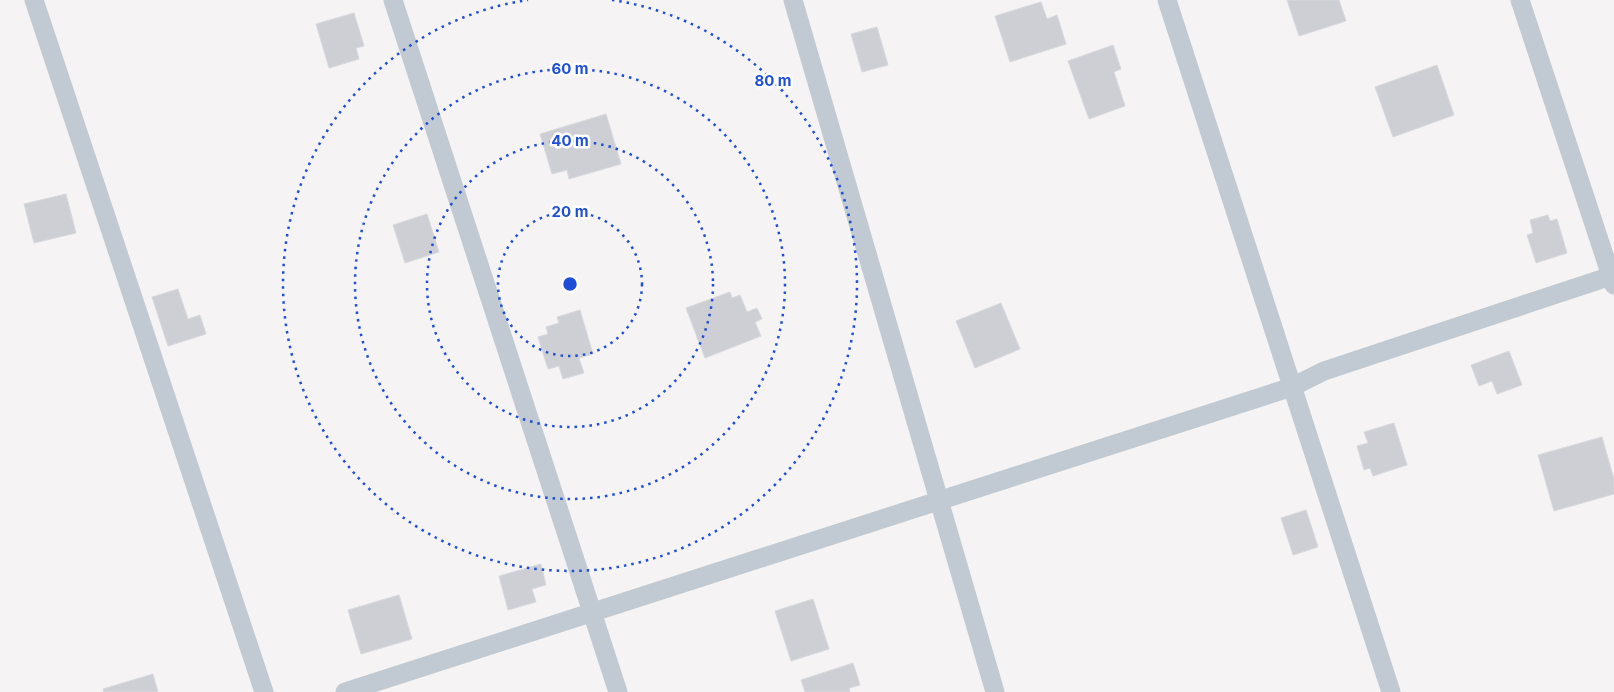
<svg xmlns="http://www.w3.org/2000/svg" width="1614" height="692" viewBox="0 0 1614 692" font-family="Inter,sans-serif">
  <rect width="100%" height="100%" fill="#f5f3f3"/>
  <!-- building -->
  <path fill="#cdcfd5" stroke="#d7d9de" d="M1287 0H1339L1346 21 1299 36Z
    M1041 2 1047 19 1057 15 1066 44 1010 62 995 16Z
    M354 13 364 46 356 48 359 59 329 68 316 24Z
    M877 27 888 65 862 72 851 34Z
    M1113 45 1121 69 1114 72 1125 106 1089 119 1068 61Z
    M1437 65 1454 115 1393 137 1375 87Z
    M606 114 621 164 569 179 567 170 552 174 540 134Z
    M66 194 76 233 34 243 24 204Z
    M427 214 439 252 405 263 393 225Z
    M1548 215 1550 221 1557 219 1567 253 1536 263 1527 235 1533 233 1530 220Z
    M178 289 188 319 200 315 206 334 168 346 152 297Z
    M730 292 732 298 740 295 747 312 757 308 762 319 755 322 761 336 705 358 686 308Z
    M1001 303 1020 349 975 368 956 321Z
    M580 310 593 354 579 358 584 373 563 379 559 366 548 369 538 337 548 334 546 327 559 323 557 317Z
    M1509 351 1522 385 1497 394 1492 381 1479 386 1471 365Z
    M1394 423 1407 465 1373 476 1370 468 1364 470 1357 446 1368 443 1364 432Z
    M1602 437 1614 479V494L1554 511 1538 455Z
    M1306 510 1318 547 1293 555 1281 518Z
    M541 564 546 585 532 589 536 602 508 610 499 576Z
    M399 595 412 639 361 654 348 610Z
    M813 599 829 649 791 661 775 611Z
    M853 663 860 685 849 688 850 692H805L801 680Z
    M153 674 158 692H104L103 689Z"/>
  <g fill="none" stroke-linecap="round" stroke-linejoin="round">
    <!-- street -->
    <path stroke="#c1cad2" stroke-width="19" d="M34 0 264 692
      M393 0 618 692
      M793 0 995 692
      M1167 0 1391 692
      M1520 0 1614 285
      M345 692 1292 387 1324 371 1614 275"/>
  </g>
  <!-- distance rings -->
  <g fill="none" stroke="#1d4ed8" stroke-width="2.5" stroke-dasharray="2.5 5">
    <circle cx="570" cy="284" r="72"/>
    <circle cx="570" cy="284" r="143"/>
    <circle cx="570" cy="284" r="215"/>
    <path d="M612 0A287 287 0 1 1 528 0"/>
  </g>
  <circle cx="570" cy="284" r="8" fill="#1d4ed8" stroke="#fff" stroke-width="2.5"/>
  <g font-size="15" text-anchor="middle" font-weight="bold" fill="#1d4ed8" stroke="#fff" stroke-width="5" stroke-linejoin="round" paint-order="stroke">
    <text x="570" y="74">60 m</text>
    <text x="773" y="86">80 m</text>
    <text x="570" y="146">40 m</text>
    <text x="570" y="217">20 m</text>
  </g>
</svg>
